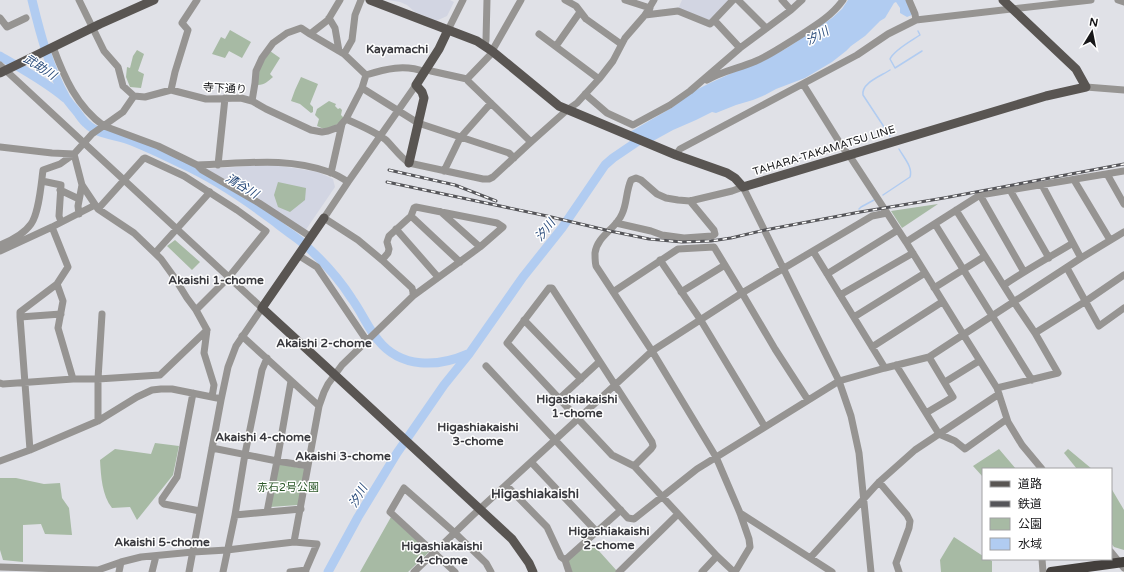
<svg xmlns="http://www.w3.org/2000/svg" width="1124" height="572" viewBox="0 0 1124 572" font-family="'Varela Round','Noto Sans JP',sans-serif">
  <rect width="100%" height="100%" fill="#e0e1e7"/>
  <!-- built -->
  <path fill="#d2d5e2" d="M388 0H450L454 2 447 16 436 21 415 12 407 5 400 2Z
    M682 0H730L709 20 678 9Z
    M270 165 294 168 318 172 333 179 335 187 305 231 207 169 250 166Z"/>
  <!-- green -->
  <path fill="#a7baa4" d="M230 30 251 42 242 58 229 51 225 58 212 54 221 37 225 39Z
    M137 50 144 54 138 71 144 74 141 88 130 87 126 77 127 67 130 68 133 56Z
    M270 51 280 58 270 74 273 77C268 81 265 85 258 85L257 72Z
    M301 77 318 84 310 104 313 107V112L311 113 300 104 291 101 295 90Z
    M329 101 336 104 335 106 338 109 340 108 342 110 341 115 344 118 341 122 326 130 317 126 319 119 315 115 317 109Z
    M278 182 306 188 305 200 290 212 278 207 274 195Z
    M938 204 902 228 891 211Z
    M175 240 200 262 192 270 167 246Z
    M155 443 179 446 173 475 137 520 130 507 112 508C102 495 101 477 100 460L115 449 151 454Z
    M999 449 1016 469H983V477L973 466Z
    M1068 449 1092 469H1077L1064 453Z
    M279 464 305 469 298 505 270 507Z
    M0 478H16L44 484 60 483 62 498 69 508 72 535 45 534 41 524 23 525V562L3 560 0 550Z
    M1111 488 1124 510V550L1114 547 1111 543Z
    M391 517 429 552 408 572H360Z
    M954 537 983 556V559H988L992 561V572H941L940 560 949 545Z
    M590 541 617 571 616 572H572L568 560Z"/>
  <!-- water -->
  <path fill="#b1ccf1" d="M848 0H906L912 15 907 17 900 13V8L896 2 894 3 885 18 880 21 865 36 851 46 846 51 832 62 805 78 776 89 765 95 753 100 736 105 716 113 712 112 696 120 673 130 653 141 630 132 673 107 694 91 710 83 732 73 763 61 787 48 832 18 842 9Z"/>
  <g fill="none" stroke-linecap="round" stroke-linejoin="round">
    <!-- stream -->
    <path stroke="#b1ccf1" stroke-width="1.5" d="M918 31 920 35C911 41 894 50 890 59L895 68 922 51
      M890 136 863 95C861 83 881 76 890 70
      M883 195 910 177C913 167 904 158 899 149
      M859 209 861 207 874 200"/>
    <!-- river -->
    <path stroke="#b1ccf1" stroke-width="9" d="M32 0C40 33 49 68 66 98 69 103 74 108 77 112 80 116 83 121 87 124 98 135 118 135 132 141 149 148 166 156 182 164 215 179 246 200 275 222 284 230 295 236 304 244 321 259 340 280 352 299 362 313 368 328 378 340 401 369 438 367 468 354
      M0 56C22 69 45 81 65 98
      M328 572 358 517 397 453 444 385 469 354 523 277 562 228 605 165 613 158 644 137"/>
    <!-- minor -->
    <path stroke="#969492" stroke-width="7" d="M79 0 104 51 118 67 123 86 134 96 145 97 171 90 206 99 241 98 252 101 266 109 311 130 322 132 328 131 339 127 346 119 362 88 366 75C385 69 405 64 425 72
      M565 0 576 6 586 19 621 44
      M625 0 650 8
      M738 0 766 28
      M782 0 791 10
      M909 0 915 14 916 20
      M1118 0 1124 2
      M645 15 678 11 710 24 714 20 740 48
      M0 18 7 27 26 18
      M329 18 335 28 339 51
      M714 20 733 0
      M448 30 463 0
      M310 34 344 54 366 75
      M539 34 599 79
      M485 45 486 40 487 0
      M556 46 580 12
      M53 47C64 77 77 107 104 126L158 146 197 165 202 170 259 203 311 237
      M492 51 521 0
      M344 54 352 40 355 15 361 0
      M0 65 262 308 236 346 228 367 221 400 189 572
      M427 68 431 71 467 79 468 81 531 142
      M467 79 493 52
      M707 80C722 71 740 68 756 61 770 55 783 46 796 38 813 27 831 17 843 0
      M803 84 843 148 849 155 906 242 963 334 997 388 1008 422 1022 445 1042 469
      M1086 87 1124 90
      M362 88 418 123 509 153 514 158
      M171 90 175 72 188 30 182 23 197 0
      M585 94 607 113 633 125 670 105 690 91 740 48 791 10 802 0
      M252 101 255 83 256 71 262 58 273 43 287 33 301 28 310 34 328 20 340 0
      M346 119C359 125 376 132 386 140 394 148 400 157 409 163L483 179H489L493 177 531 142 567 110 577 103 599 79 613 61 625 38 645 15 654 0
      M0 147 52 153 74 154
      M74 154 82 185 98 209 134 233 161 259 174 277 187 298 196 310 207 330 204 353 214 385 212 397
      M676 155 680 149 857 55 888 34 916 20 1091 0
      M197 165C242 164 285 156 329 172 335 174 342 178 348 182
      M218 165 225 98
      M444 171 460 138 491 103
      M331 173 342 124
      M1107 174 1124 204
      M1074 180 1110 240
      M42 181 61 185 59 216 61 222
      M1042 185 1081 258
      M60 190 79 199
      M1010 190 1049 258
      M980 195 1024 272
      M98 209 143 159 145 158 184 176 237 210 266 231 229 277 196 310
      M956 210 1014 302 1035 333 1058 373 997 388
      M441 212 480 247
      M79 214 78 206 82 185
      M411 216 414 208 416 207 497 223 503 227 480 247 413 296
      M616 223 651 231 662 235 684 238 712 236 715 234 714 230 690 201
      M935 224 1032 380
      M396 229 438 277
      M906 242 980 195 1124 171
      M0 245C10 241 24 234 31 224 39 213 41 185 43 170L60 164 74 154 92 134 123 112 134 96
      M0 251 52 227 95 205
      M813 251 885 368
      M155 253 210 192
      M298 255 317 267 367 341
      M382 260 388 253 389 249 387 242 389 236 411 216 460 262
      M660 260 700 319 765 427
      M1067 268 1099 326 1124 308
      M827 274 898 230
      M57 284 63 301 58 328 73 379
      M1004 285C1026 270 1050 257 1073 243
      M934 288 985 256
      M613 292 678 249 714 247 742 293 775 349 808 400
      M681 292 725 265
      M840 295 913 253
      M20 317 61 314
      M854 317 925 273
      M524 320 581 379
      M1035 333 1086 301 1124 275
      M242 336 319 406
      M872 347 942 302
      M896 365 939 434 955 441 965 449 1007 419
      M486 366 628 518 634 519 697 469 765 427 839 381 885 368 929 357 1081 258 1124 232
      M945 382 979 361
      M0 383 3 384 73 379H98L160 375 207 330
      M193 393 177 477 162 499V502L164 504 200 511
      M560 398 599 362
      M926 413 953 397 929 357
      M98 421V379L102 314
      M212 448 277 461 308 466
      M30 450 20 317V312L57 284 68 267 52 227
      M0 461 30 450 98 421 137 397 152 390 161 389H172L217 398
      M531 462 597 532
      M634 466 612 455 507 343 549 288H552L652 442 653 446 651 449 634 466 717 556 734 572
      M879 482 907 515 910 521 909 528 896 563 899 572
      M506 485 547 527 561 557 565 560 569 572
      M267 512 277 461 291 381
      M740 513 832 572
      M235 515 301 509
      M294 542 319 406 324 392 328 384 342 365 413 296V292L412 288 382 260 358 240 324 218 348 182 416 85
      M1111 552 1124 568
      M810 558 879 482 915 450 999 394
      M1042 559 1043 572
      M565 560 621 510
      M0 567 98 570
      M96 572 98 570 121 562 141 557 193 552 227 550 294 542 317 544 305 572
      M119 572 121 562
      M152 572 156 556
      M223 572 235 515 245 454 262 370 267 358
      M290 572 306 570
      M414 572 472 516 652 351 742 293 872 216 887 213
      M455 572 390 512 404 488 455 533 486 563 491 572
      M619 572 678 514
      M702 572 717 556
      M735 572 750 547 749 539 740 513 716 457 652 351 596 266C595 262 595 257 595 253 597 236 616 229 622 214 627 204 626 191 631 180L636 178 641 180 657 194 666 198 678 200 690 201 732 191 743 187 839 381 851 416 859 453 871 572"/>
    <!-- major -->
    <path stroke="#595552" stroke-width="9" d="M370 0 477 41 492 51 559 106 676 155 727 173 735 178 743 187 1046 96 1086 87 1076 69 1003 0
      M0 73 100 24 154 0
      M409 163 424 98 422 92 416 85 439 49 448 30
      M324 218 262 308 335 375 512 539 529 563 533 572"/>
    <!-- highway -->
    <path stroke="#433f3c" stroke-width="10" d="M1051 572 1124 562"/>
    <!-- rail casing -->
    <g stroke="#555559" stroke-width="3">
      <path id="rail" d="M389 170 455 185 496 201
        M387 182 547 216 610 231 649 239 682 242 711 241 731 238 765 230 860 212 944 198 1124 164"/>
    </g>
    <!-- rail -->
    <use href="#rail" stroke="#fff" stroke-width="1.5" stroke-dasharray="4.5" stroke-linecap="butt"/>
  </g>
  <g text-anchor="middle" stroke-width="3" stroke-linejoin="round" paint-order="stroke">
    <!-- street labels -->
    <g font-size="11" fill="#171719" stroke="#fff">
      <text transform="translate(225 88) rotate(3)" y="4">寺下通り</text>
      <text transform="translate(824 150) rotate(-17)" y="4">TAHARA-TAKAMATSU LINE</text>
    </g>
    <!-- park labels -->
    <g font-size="11" fill="#2c5829" stroke="#fff">
      <text x="288" y="491">赤石2号公園</text>
    </g>
    <!-- water labels -->
    <g font-size="12" font-style="italic" fill="#284a7a" stroke="#fff">
      <text transform="translate(817 36) rotate(-29)" y="4">汐川</text>
      <text transform="translate(40 67) rotate(33)" y="4">武助川</text>
      <text transform="translate(242 186) rotate(31)" y="4">清谷川</text>
      <text transform="translate(545 230) rotate(-52)" y="4">汐川</text>
      <text transform="translate(358 496) rotate(-60)" y="4">汐川</text>
    </g>
    <!-- neighbourhood labels -->
    <g font-size="12" font-weight="bold" fill="#39393e" stroke="#fff">
      <text x="397" y="53">Kayamachi</text>
      <text x="216" y="284">Akaishi 1-chome</text>
      <text x="324" y="347">Akaishi 2-chome</text>
      <text x="577" y="403">Higashiakaishi<tspan x="577" dy="14">1-chome</tspan></text>
      <text x="478" y="431">Higashiakaishi<tspan x="478" dy="14">3-chome</tspan></text>
      <text x="263" y="441">Akaishi 4-chome</text>
      <text x="343" y="460">Akaishi 3-chome</text>
      <text x="609" y="535">Higashiakaishi<tspan x="609" dy="14">2-chome</tspan></text>
      <text x="162" y="546">Akaishi 5-chome</text>
      <text x="442" y="550">Higashiakaishi<tspan x="442" dy="14">4-chome</tspan></text>
    </g>
    <!-- quarter labels -->
    <g font-size="13" font-weight="bold" fill="#39393e" stroke="#fff">
      <text x="535" y="498">Higashiakaishi</text>
    </g>
  </g>
  <!-- legend -->
  <rect x="982" y="468" width="130" height="92" fill="#ffffff" stroke="#a2a2a3"/>
  <rect x="990" y="481" width="20" height="6" fill="#595552" stroke="#a2a2a3"/>
  <text x="1018" y="488" font-size="12" fill="#171719">道路</text>
  <rect x="990" y="501" width="20" height="6" fill="#555559" stroke="#a2a2a3"/>
  <text x="1018" y="508" font-size="12" fill="#171719">鉄道</text>
  <rect x="990" y="518" width="20" height="12" fill="#a7baa4" stroke="#a2a2a3"/>
  <text x="1018" y="528" font-size="12" fill="#171719">公園</text>
  <rect x="990" y="538" width="20" height="12" fill="#b1ccf1" stroke="#a2a2a3"/>
  <text x="1018" y="548" font-size="12" fill="#171719">水域</text>
  <!-- north arrow -->
  <g transform="translate(1092 32) rotate(10)" stroke="#ffffff" stroke-width="3" paint-order="stroke">
  <path d="M0-3L7 15L0 10L-7 15Z" fill="#171719"/>
  <text y="-6" font-size="11" font-weight="bold" text-anchor="middle" fill="#171719">N</text>
  </g>
</svg>
